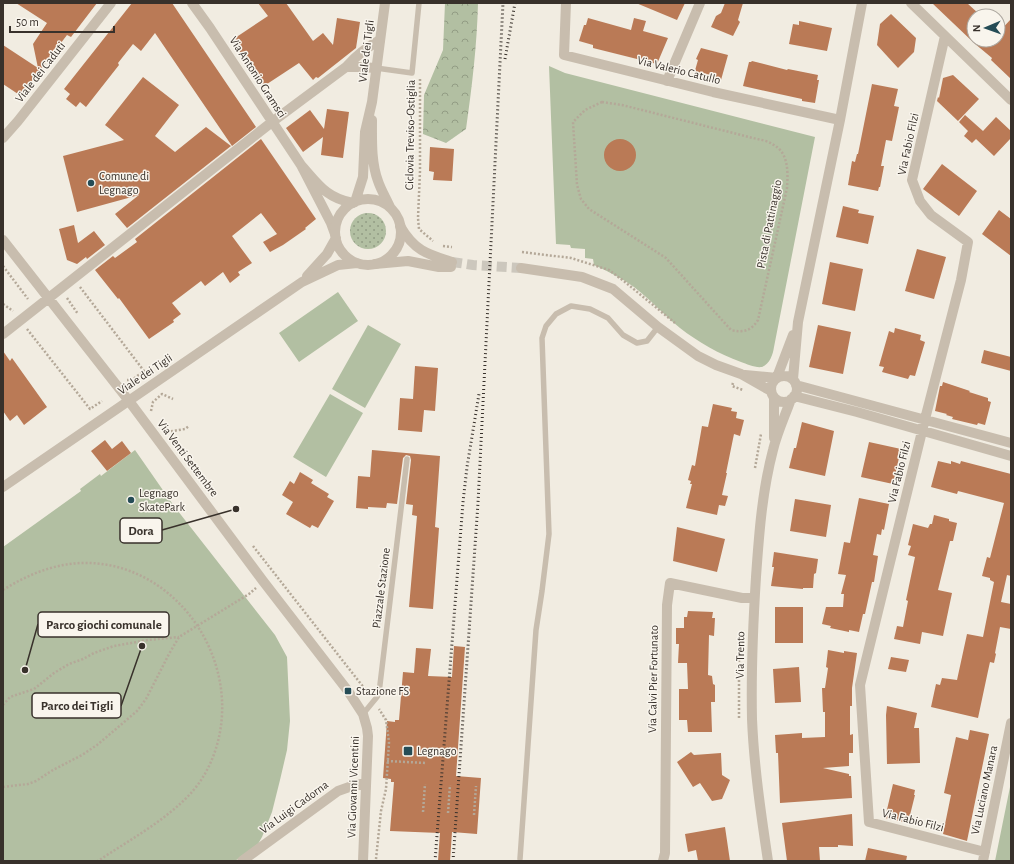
<svg xmlns="http://www.w3.org/2000/svg" width="1014" height="864" viewBox="0 0 1014 864" font-family="'Alegreya Sans',sans-serif">
  <defs>
    <pattern id="grass-dots" width="8" height="8" patternUnits="userSpaceOnUse"><rect width="8" height="8" fill="#b2bfa2"/><path d="M2 2h.1M6 6h.1" fill="none" stroke="#929c84" stroke-width="1.8" stroke-linecap="round"/></pattern>
    <pattern id="forest-crowns" width="20" height="18" patternUnits="userSpaceOnUse"><rect width="20" height="18" fill="#b2bfa2"/><path d="M2 6a3 3 0 1 1 6 0M12 15a3 3 0 1 1 6 0" fill="none" stroke="#929c84"/></pattern>
  </defs>
  <rect width="100%" height="100%" fill="#f1ece1"/>
  <!-- grass -->
  <path fill="url(#grass-dots)" d="M350 231a18 18 0 1 1 36 0a18 18 0 1 1-36 0Z"/>
  <!-- forest -->
  <path fill="url(#forest-crowns)" d="M445 3H478C477 45 472 87 466 129L446 143 423 134 424 95 443 50Z"/>
  <!-- park -->
  <path fill="#b2bfa2" d="M549 66 565 73 815 137 774 347C773 354 770 364 762 367 755 368 747 364 741 362 719 354 698 342 680 328 664 315 650 299 634 287 621 278 608 271 594 265L593 259 585 258V249L571 248 570 245 556 244Z
    M338 292 358 321 299 362 279 333Z
    M368 325 401 344 365 408 332 389Z
    M330 394 363 413 326 477 293 457Z
    M135 450 174 506 275 635 287 657 290 721 287 750 280 780 272 812 262 837 258 844 235 861H3V547L81 491 80 489 100 474 101 476Z
    M1011 783V861H995L1010 787Z"/>
  <!-- building -->
  <path fill="#ba7a56" d="M16 3H97L71 37 67 35 22 94 19 91 18 94 3 84V45L38 68 33 44 47 23Z
    M132 3H172L256 127 232 146 155 33 141 51 133 44 118 63 119 65 86 107 80 102 76 107 66 99 70 94 64 89Z
    M258 3H286L313 41 323 33 333 45 337 18 360 22 356 48 318 78 316 77 313 80 299 63 264 86 232 40 268 16Z
    M636 3H685L677 20Z
    M725 3H743L738 20 740 22 733 36 711 27 716 16 721 13Z
    M932 3H967L979 14 977 16H974V40H998V33L1011 19V79L991 60 992 58 974 43Z
    M891 14 916 38 914 52 898 68 877 45 880 24Z
    M588 18 631 30 634 18 646 21 643 31 668 38 657 64 593 48V45L579 41 584 25H586Z
    M799 21 832 28 827 51 789 44 793 24 799 25Z
    M701 48 728 55 721 80 694 74 698 60 696 59Z
    M752 61 787 70 788 69 818 75 817 80H819L815 103 802 101V99L743 86 749 62H751Z
    M953 75 979 99 958 121 937 101 938 97 939 98 943 78Z
    M143 77 179 105 155 136 175 152 206 127 231 146 127 228 115 214 139 195 77 212 63 156 124 140 105 125Z
    M872 84 898 89 894 106 899 107 892 141 886 140 881 166H884L880 187H879L878 191 848 185 852 161 855 162 857 154H858Z
    M327 109 349 112 343 158 321 155 323 137 303 152 286 128 310 110 324 129Z
    M965 115 983 131 996 117 1011 131V138L994 156 976 139 972 143 964 136 968 131 959 122Z
    M261 139 316 219 305 228 306 229 283 245 270 252 263 242 277 234 261 213 232 236 252 263 238 272 240 275 230 283 223 272 205 286 201 281 172 303 181 314 173 320 174 322 149 339 119 298 118 299 95 270 113 256 115 258 137 242 135 239Z
    M604 155a16 16 0 1 1 32 0a16 16 0 1 1-32 0Z
    M430 147 454 149 452 181 433 180 434 172 429 171Z
    M942 164 977 191 959 216 923 189Z
    M843 206 859 210 858 213 874 216 868 244 836 237Z
    M999 210 1011 219V256L982 234Z
    M74 225 78 243 94 231 105 245 87 259 86 257 77 264 67 260 59 229Z
    M917 249 946 257 934 299 905 291Z
    M830 262 863 269 855 311 822 304Z
    M818 325 851 332 843 374 809 367Z
    M895 328 921 335 920 340 925 342 915 376 910 375 908 379 882 372 884 367 879 366 889 331 894 333Z
    M984 350 1011 357V371L981 363Z
    M3 351 10 361 12 358 47 407 24 425 17 415 10 421 3 411Z
    M415 366 438 368 435 411 424 410 422 432 398 430 400 398 413 399Z
    M943 382 970 391 969 392 988 398V401L991 402 985 425 978 423 977 425 952 419 953 417 946 415 947 414 935 411 940 386H942Z
    M713 404 732 408 731 411 737 412 736 418 744 420 740 436 734 434 726 473H727L722 495 728 496 725 506 719 505 717 515 686 508 692 484H690L691 481 688 480 692 465 695 466 702 426 708 427Z
    M802 422 834 431 825 476 789 468 794 448H796Z
    M105 440 112 449 122 441 131 453 107 471 91 451Z
    M869 442 901 449 893 484 861 477Z
    M372 450 440 456 435 527 439 528 433 609 409 607 417 516 412 515 413 505 406 504 411 460 410 456 406 455 403 458 397 504 387 503 386 508 368 507V509L356 508 358 476 370 477Z
    M938 461 951 464V461L960 464 961 461 1011 474V576L1007 575 1001 602 1011 604V629L1000 627 995 653 996 654 994 663 990 662 988 671 978 718 931 707 936 684 940 685 942 678 957 680 967 634 983 637 994 582 990 580V578L982 576 987 557 990 558 1004 503 958 491 957 494 931 487Z
    M300 472 313 480 311 483 329 494 327 497 334 501 318 528 312 525 310 528 286 514 293 502 282 495 290 481 294 484Z
    M859 498 889 504 884 530 882 529 881 535 877 534 873 555 878 556 874 582H872L865 614H863L859 632 849 630V632L830 628 831 626 822 624 826 607H843L844 594H841L846 575 838 574 844 542 850 543Z
    M795 499 831 505 826 537 790 531Z
    M934 515 949 519V521L957 523 953 541H950L938 590 952 593 943 636 922 632 920 644 894 639 897 626 903 627 908 601 906 600 915 557 908 555 911 546 908 545 913 524 928 528 930 524H932Z
    M677 527 725 539 717 572 673 561Z
    M774 552 818 559 816 573 814 574 813 588H803V589L771 586 774 567H772Z
    M775 607H803V643H775Z
    M688 611 713 612 712 618H715L714 636 709 635 708 675 712 676 713 684 715 685V702H711L712 732H688L687 720H679V689H688L687 663H678L679 644H676V628H684V617H687Z
    M454 646 465 647 456 776 481 778 477 834 452 832 450 861H438L440 833 390 831 394 782H391V779L383 778 387 721 395 722V720H399L403 672 414 673 416 648 431 649 428 676 452 677Z
    M828 650 844 653V651L857 653 852 688V706H850V735L853 734V753H849V766L823 768 849 774V776H851L852 798 780 803 778 753H776L775 735 802 733V738L825 737V712H823L822 688H825L828 668 826 667Z
    M891 657 909 660 906 672 888 669Z
    M799 667 801 702 775 703 773 669Z
    M887 706 917 713 914 728H919L920 763 887 764 886 715Z
    M970 730 989 734 967 841 943 834 951 795 944 793 956 737 968 740Z
    M691 752 694 755 721 753 722 775 730 780 722 799 712 801 700 783 693 787 677 762Z
    M893 784 915 790 914 795H915L908 823 885 818Z
    M852 814 853 846 838 845V847H819L820 861H787L782 823Z
    M725 827 730 861H698L696 850 688 852 685 834Z
    M868 848 907 856 906 861H865Z"/>
  <g fill="none" stroke-linecap="round" stroke-linejoin="round">
    <!-- minor-tunnel -->
    <path stroke="#ccc7bd" stroke-width="10" stroke-dasharray="10 5" stroke-linecap="butt" d="M452 262 473 265 521 268"/>
    <!-- path -->
    <path stroke="#b4a898" stroke-width="2.5" stroke-dasharray="2 2" stroke-linecap="butt" d="M420 79V171L418 218 419 229 433 241
      M602 102 622 105 757 139C762 140 768 141 772 144 789 152 788 172 787 188L758 320C751 331 743 333 731 330L666 258 589 209 581 199 577 185 573 122 585 110Z
      M443 246 452 247
      M522 252 571 258 609 270 625 282 675 323
      M3 266 28 299
      M80 287 144 371 132 380H127
      M67 298 78 314
      M3 304 13 311
      M27 329 90 409 102 401
      M733 383 732 386 743 390
      M151 411 153 402 162 394 173 399
      M167 432 185 429 189 426
      M755 468 761 434
      M253 546 368 693
      M3 590C27 575 53 564 82 563 154 561 212 620 221 689 225 719 219 751 203 777 182 812 132 838 98 861
      M3 705 10 697 34 689 54 673 69 664 83 659 94 653 114 646 148 640 179 637
      M739 718V653
      M387 761 426 763
      M3 787 28 784 36 781 53 770 82 755 97 745 116 729 137 711 146 699 169 654 179 637 249 594 256 588
      M423 812 425 784
      M448 813 450 785
      M474 815 476 786
      M376 859 381 811 386 789 389 742 386 720 379 709"/>
    <!-- service -->
    <path stroke="#c8bdae" stroke-width="5.5" d="M376 68 412 73 419 3
      M363 714 377 697 379 693 407 459
      M520 859 536 630 542 591 549 534 542 338 546 326 556 314 571 306 590 309 608 318 623 335 637 343 647 341 658 327"/>
    <!-- minor -->
    <path stroke="#c8bdae" stroke-width="10" d="M192 3 210 28 301 165
      M566 3 564 55 713 92 840 120
      M911 3 1011 100
      M945 36 912 180 920 201 931 215 968 242 961 280 925 419 860 685 869 822 985 852
      M346 67H359L376 68
      M667 81 700 3
      M3 138 18 121 111 3
      M400 226C414 250 426 254 452 262
      M335 234 331 223 301 165C318 184 326 198 353 203
      M3 240 129 401 263 581 348 691 363 714 367 728 368 736 363 861
      M375 264 408 261 439 267H451
      M521 268 582 277 613 289 658 327 698 356 716 365 741 374 771 391
      M3 334 272 122 346 67C356 56 367 47 380 40
      M745 375 777 378
      M771 389a13 13 0 1 1 26 0a13 13 0 1 1-26 0Z
      M777 377 793 335
      M793 379 798 322 840 120 862 3
      M796 385 1011 443
      M794 396 857 412 1011 456
      M774 438V397
      M242 861 338 791 352 786 366 783
      M663 861 665 853 667 605 670 583 742 598H754
      M768 861C761 814 754 767 752 719 751 672 753 624 756 577 759 534 762 492 773 450 777 433 785 416 791 399
      M983 861 1011 723"/>
    <!-- tertiary -->
    <path stroke="#c8bdae" stroke-width="10" d="M372 120C372 140 371 162 378 181 381 190 386 198 390 207
      M335 232a33 33 0 1 1 66 0a33 33 0 1 1-66 0Z
      M355 202 363 177 365 132 372 102 385 3
      M307 276 327 254 336 238
      M3 487 302 282 338 265 357 263"/>
    <!-- rail -->
    <path stroke="#38312b" stroke-width="3" stroke-dasharray="1 3" stroke-linecap="butt" d="M505 59 515 3
      M435 861 463 502 467 467 479 394
      M453 861 478 503 503 3"/>
  </g>
  <!-- markers -->
  <g fill="#254c56" stroke="#f9f5ed" stroke-width="1.5">
    <circle cx="91" cy="183" r="4"/>
    <circle cx="131" cy="500" r="4"/>
    <rect x="344" y="687" width="8" height="8" rx="2"/>
    <rect x="403" y="746" width="10" height="10" rx="2"/>
  </g>
  <g text-anchor="middle" stroke-width="3" stroke-linejoin="round" paint-order="stroke">
    <!-- street labels -->
    <g font-size="12" fill="#38312b" stroke="#f9f5ed">
      <text transform="translate(366 51) rotate(-83)" y="4">Viale dei Tigli</text>
      <text transform="translate(679 70) rotate(14)" y="4">Via Valerio Catullo</text>
      <text transform="translate(40 72) rotate(-52)" y="4">Viale dei Caduti</text>
      <text transform="translate(258 77) rotate(57)" y="4">Via Antonio Gramsci</text>
      <text transform="translate(410 135) rotate(-89)" y="4">Ciclovia Treviso-Ostiglia</text>
      <text transform="translate(908 144) rotate(-78)" y="4">Via Fabio Filzi</text>
      <text transform="translate(769 224) rotate(-79)" y="4">Pista di Pattinaggio</text>
      <text transform="translate(145 374) rotate(-34)" y="4">Viale dei Tigli</text>
      <text transform="translate(188 458) rotate(53)" y="4">Via Venti Settembre</text>
      <text transform="translate(899 472) rotate(-76)" y="4">Via Fabio Filzi</text>
      <text transform="translate(381 588) rotate(-83)" y="4">Piazzale Stazione</text>
      <text transform="translate(740 655) rotate(-89)" y="4">Via Trento</text>
      <text transform="translate(653 679) rotate(-89)" y="4">Via Calvi Pier Fortunato</text>
      <text transform="translate(353 787) rotate(-88)" y="4">Via Giovanni Vicentini</text>
      <text transform="translate(984 790) rotate(-78)" y="4">Via Luciano Manara</text>
      <text transform="translate(294 807) rotate(-36)" y="4">Via Luigi Cadorna</text>
      <text transform="translate(913 820) rotate(14)" y="4">Via Fabio Filzi</text>
    </g>
    <!-- poi labels -->
    <g font-size="12" fill="#38312b" stroke="#f9f5ed" text-anchor="start">
      <text x="99" y="180">Comune di<tspan x="99" dy="14">Legnago</tspan></text>
      <text x="139" y="497">Legnago<tspan x="139" dy="14">SkatePark</tspan></text>
      <text x="356" y="695">Stazione FS</text>
      <text x="417" y="755">Legnago</text>
    </g>
  </g>
  <!-- callouts -->
  <path fill="none" stroke="#38312b" stroke-width="1.5" d="M236 509L162 530M25 670L38 624M142 646L121 706"/>
  <g fill="#38312b" stroke="#f9f5ed" stroke-width="1.5">
    <circle cx="236" cy="509" r="4"/>
    <circle cx="25" cy="670" r="4"/>
    <circle cx="142" cy="646" r="4"/>
  </g>
  <g fill="#f9f5ed" stroke="#38312b" stroke-width="1.5">
    <rect x="120" y="518" width="42" height="25" rx="4"/>
    <rect x="38" y="612" width="131" height="25" rx="4"/>
    <rect x="32" y="693" width="89" height="25" rx="4"/>
  </g>
  <g font-size="13" text-anchor="middle" font-weight="bold" fill="#38312b">
    <text x="141" y="535">Dora</text>
    <text x="104" y="629">Parco giochi comunale</text>
    <text x="77" y="710">Parco dei Tigli</text>
  </g>
  <!-- border -->
  <rect width="1014" height="864" fill="none" stroke="#38312b" stroke-width="8"/>
  <!-- north arrow -->
  <g transform="translate(986 28) rotate(268)"><circle r="19" fill="#f9f5ed" stroke="#aca79f"/>
  <path d="M0-3L7 15L0 10L-7 15Z" fill="#254c56"/>
  <text y="-6" font-size="11" font-weight="bold" text-anchor="middle" fill="#38312b">N</text>
  </g>
  <!-- scale -->
  <path d="M10 26v6h104v-6" fill="none" stroke="#38312b" stroke-width="2"/>
  <text x="16" y="26" font-size="12" fill="#38312b" stroke="#f9f5ed" stroke-width="3" paint-order="stroke">50 m</text>
</svg>
